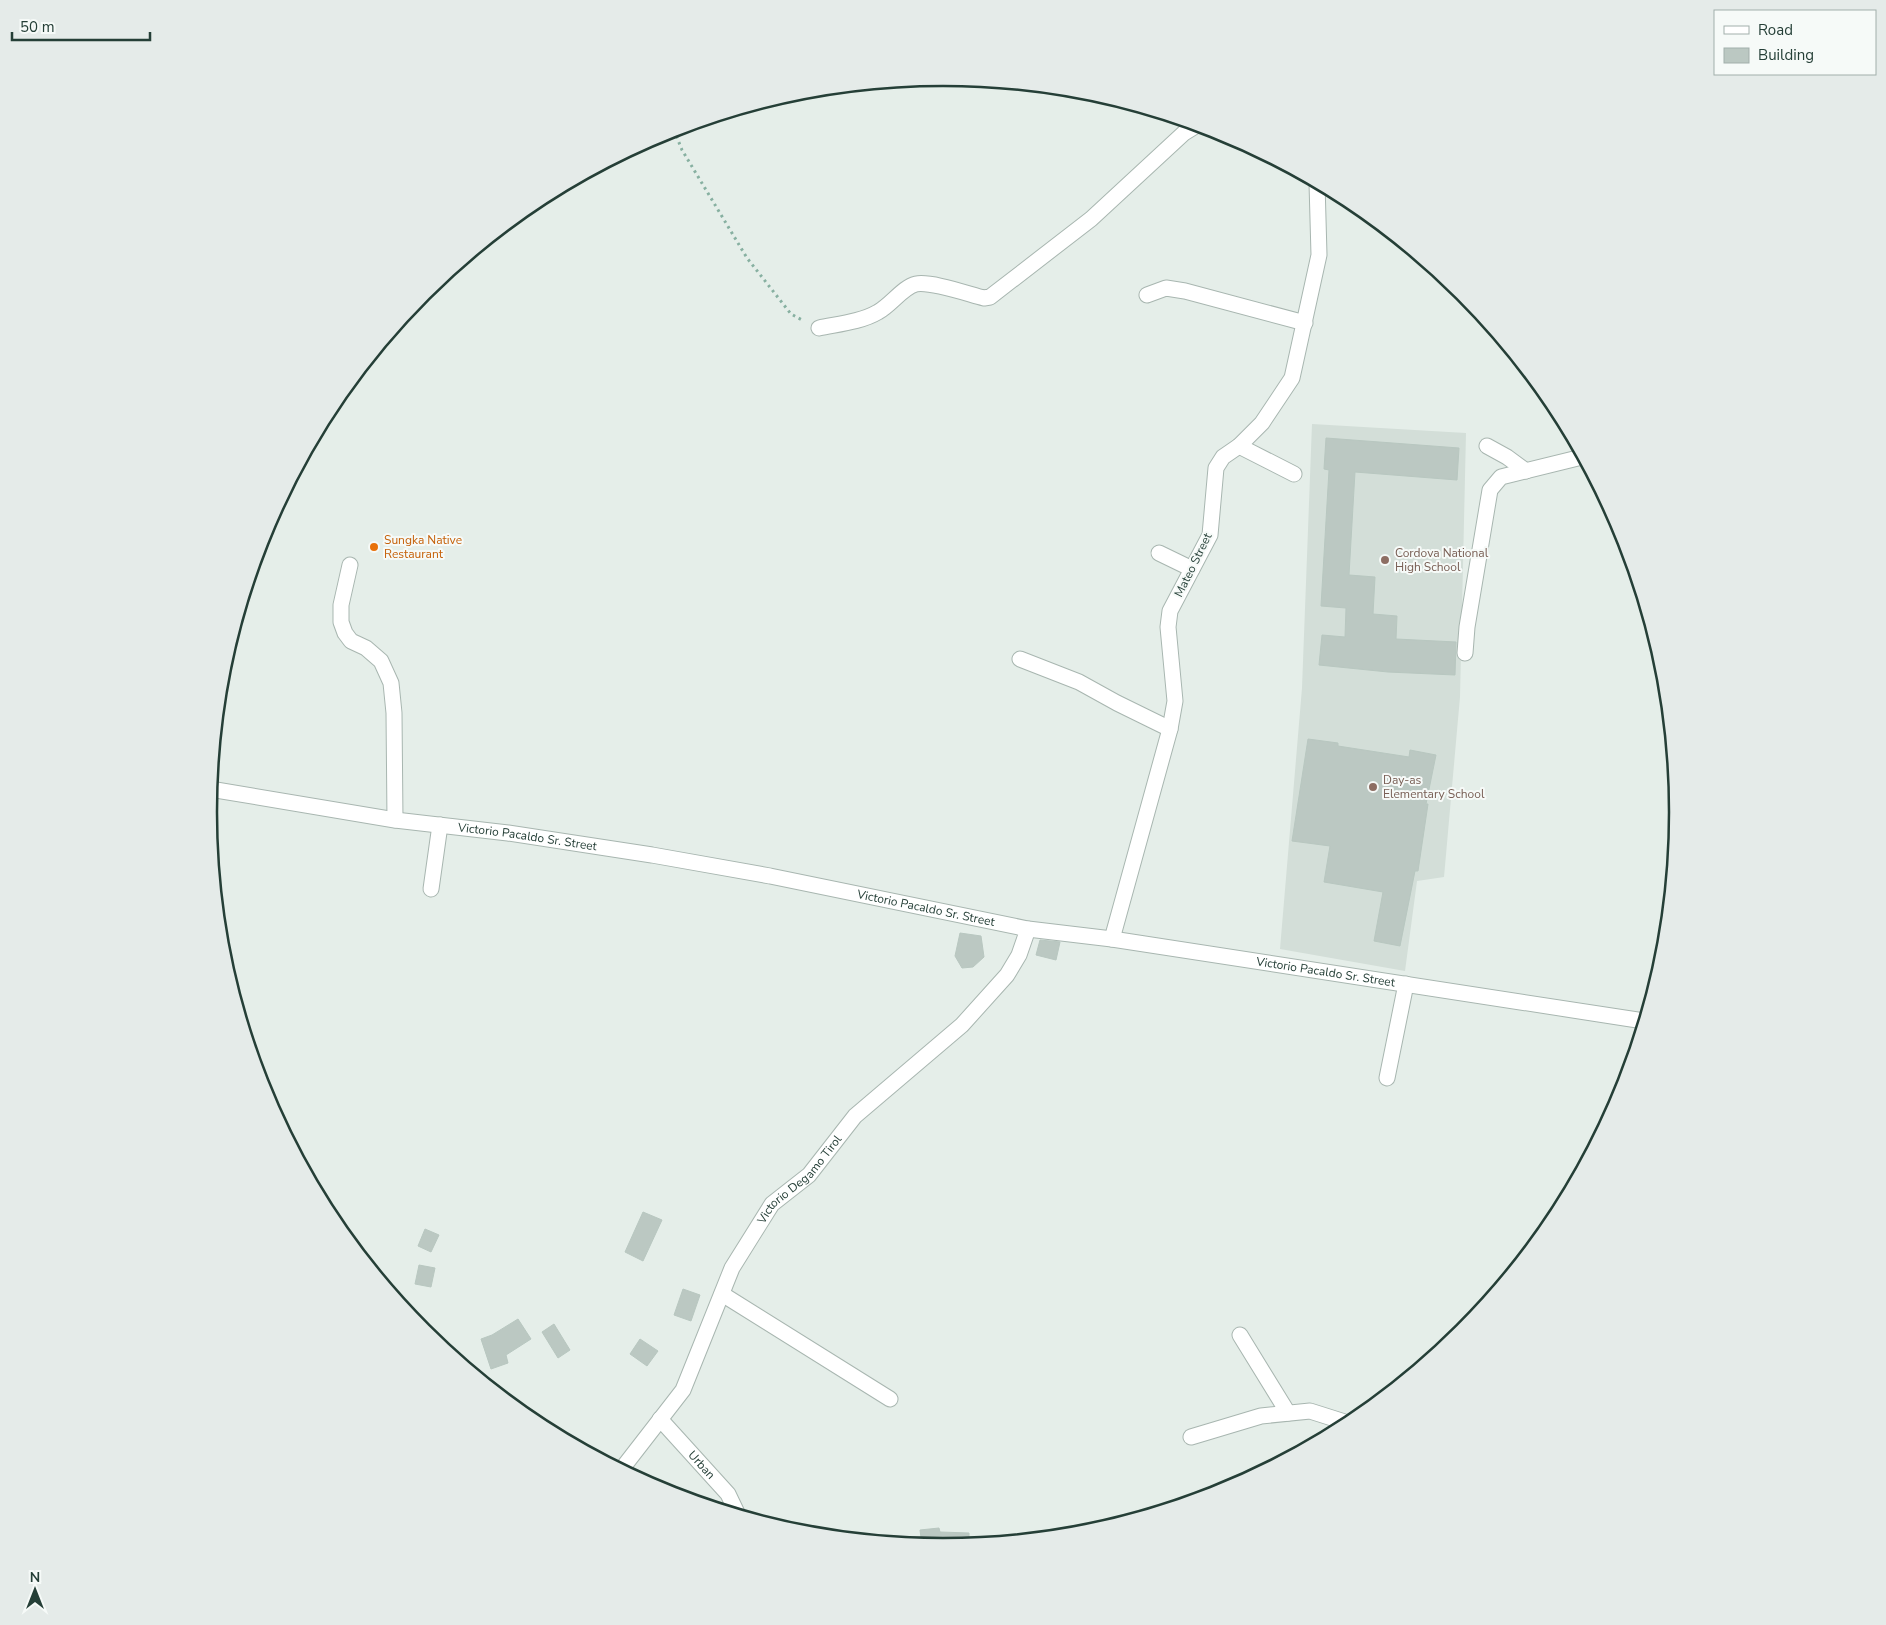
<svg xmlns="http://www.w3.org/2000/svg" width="1886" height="1625" viewBox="0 0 1886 1625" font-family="'Nunito Sans',sans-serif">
  <rect width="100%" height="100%" fill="#e5eee9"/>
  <!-- built -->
  <path fill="#d3ded8" d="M1312 424 1466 433 1460 697 1444 877 1417 881 1405 971 1280 949 1302 688Z"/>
  <!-- building -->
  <path fill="#bbc8c2" stroke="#b8c7c0" d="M1326 438 1459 448 1457 480 1355 472 1349 575 1375 577 1373 614 1397 616 1396 639 1456 642 1455 675 1388 672 1319 665 1322 635 1345 637 1346 608 1321 606 1329 470 1324 469Z
    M1308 739 1338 743V746L1409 757 1410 750 1436 755 1426 804H1428L1418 871H1415L1400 946 1374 941 1383 892 1324 882 1330 846 1292 841Z
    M960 933 981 936 984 957 973 967 962 968 955 956Z
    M1040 940 1060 942 1056 960 1036 955Z
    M643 1212 662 1220 643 1261 625 1252Z
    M425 1229 439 1235 431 1252 418 1246Z
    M419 1265 435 1268 431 1287 415 1284Z
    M683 1289 700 1295 691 1321 674 1315Z
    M518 1319 531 1339 506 1355 508 1363 491 1369 481 1339 492 1335Z
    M554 1324 570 1350 558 1358 542 1332Z
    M640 1339 658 1351 647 1366 630 1354Z
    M939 1528 940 1532 969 1533V1542L922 1545 920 1530Z"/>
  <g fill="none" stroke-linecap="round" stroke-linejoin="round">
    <!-- minor casing -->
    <g stroke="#a8b6b0" stroke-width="17">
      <g id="minor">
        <path d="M1147 295 1166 288 1185 291 1305 323"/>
        <path d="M819 328C838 324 861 322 878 312 891 305 903 287 916 284 931 281 968 294 984 298L990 297 1091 219 1184 133 1197 125"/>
        <path d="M1239 446 1294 474"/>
        <path d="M1487 446 1507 457 1526 471"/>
        <path d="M1159 553 1192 569"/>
        <path d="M350 565 341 605V622L345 633 351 641 366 648 381 661 391 683 394 713 395 820"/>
        <path d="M1465 653 1467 627 1490 490 1501 477 1582 457"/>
        <path d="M1020 659 1079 682 1117 703 1170 729"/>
        <path id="s1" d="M210 789 395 820 508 833 652 855 770 876 1028 929 1112 939 1644 1021"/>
        <path d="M431 889 440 825"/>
        <path d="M1112 939 1170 729 1175 701 1168 627 1170 611 1210 535 1216 468 1223 457 1239 446 1262 423 1292 378 1319 255 1317 183"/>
        <path d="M1387 1078 1406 984"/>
        <path d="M722 1294 890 1399"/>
        <path d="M1240 1335 1288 1413"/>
        <path id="s2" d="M660 1419 728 1494 738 1515"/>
        <path d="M1191 1437 1261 1416 1310 1411 1351 1424"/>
        <path id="s3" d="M621 1470 683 1390 732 1268 772 1204 809 1175 855 1116 962 1025 1007 975 1019 955 1028 929"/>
      </g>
    </g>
    <!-- path -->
    <path stroke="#87b0a1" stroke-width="3" stroke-dasharray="2.5 4" stroke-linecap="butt" d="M674 130 682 150 747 258 791 314 804 321"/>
    <!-- minor -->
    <use href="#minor" stroke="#fff" stroke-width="15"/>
  </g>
  <!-- markers -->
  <circle fill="#e8710a" stroke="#f6faf8" stroke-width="2" cx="374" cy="547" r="5"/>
  <g fill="#8d6e63" stroke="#f6faf8" stroke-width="2">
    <circle cx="1385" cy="560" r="5"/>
    <circle cx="1373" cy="787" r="5"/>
  </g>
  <g text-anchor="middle" stroke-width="4" stroke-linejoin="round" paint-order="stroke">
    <!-- food labels -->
    <g font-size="12" fill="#c56008" stroke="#f6faf8" text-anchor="start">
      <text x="384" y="544">Sungka Native<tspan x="384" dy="14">Restaurant</tspan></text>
    </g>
    <!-- education labels -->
    <g font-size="12" fill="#785e54" stroke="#f6faf8" text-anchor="start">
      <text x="1395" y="557">Cordova National<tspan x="1395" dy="14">High School</tspan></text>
      <text x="1383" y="784">Day-as<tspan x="1383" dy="14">Elementary School</tspan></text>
    </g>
    <!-- street labels -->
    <g font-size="12" fill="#253f37" stroke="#f6faf8">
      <text transform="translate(1193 565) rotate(-64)" y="4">Mateo Street</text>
      <text dy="4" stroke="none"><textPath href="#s1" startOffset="321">Victorio Pacaldo Sr. Street</textPath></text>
      <text dy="4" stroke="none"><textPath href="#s1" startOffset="726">Victorio Pacaldo Sr. Street</textPath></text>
      <text dy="4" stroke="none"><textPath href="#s1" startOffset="1131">Victorio Pacaldo Sr. Street</textPath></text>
      <text dy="4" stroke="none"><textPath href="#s3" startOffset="345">Victorio Degamo Tirol</textPath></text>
      <text dy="4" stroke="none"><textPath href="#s2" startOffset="62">Urban</textPath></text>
    </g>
  </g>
  <!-- crop -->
  <path d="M0 0H1886V1625H0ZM217 812a726 726 0 1 1 1452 0a726 726 0 1 1-1452 0Z" fill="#e5ebe9" fill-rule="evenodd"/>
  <path fill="none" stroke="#253f37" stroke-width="2.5" d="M217 812a726 726 0 1 1 1452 0a726 726 0 1 1-1452 0Z"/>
  <!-- legend -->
  <rect x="1714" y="10" width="162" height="65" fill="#f6faf8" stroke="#a2afab"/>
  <rect x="1724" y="26" width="25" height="8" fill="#ffffff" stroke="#a2afab"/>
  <text x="1758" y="35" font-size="15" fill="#253f37">Road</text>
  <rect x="1724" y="48" width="25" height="15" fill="#bbc8c2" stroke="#a2afab"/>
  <text x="1758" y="60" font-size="15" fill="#253f37">Building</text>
  <!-- north arrow -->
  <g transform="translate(35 1590)" stroke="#f6faf8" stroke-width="4" paint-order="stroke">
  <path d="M0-4L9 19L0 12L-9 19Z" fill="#253f37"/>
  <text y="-8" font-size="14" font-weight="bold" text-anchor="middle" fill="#253f37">N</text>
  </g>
  <!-- scale -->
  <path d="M12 32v8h138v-8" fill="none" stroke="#253f37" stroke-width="2.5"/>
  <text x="20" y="32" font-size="15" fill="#253f37" stroke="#f6faf8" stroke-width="4" paint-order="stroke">50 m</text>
</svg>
